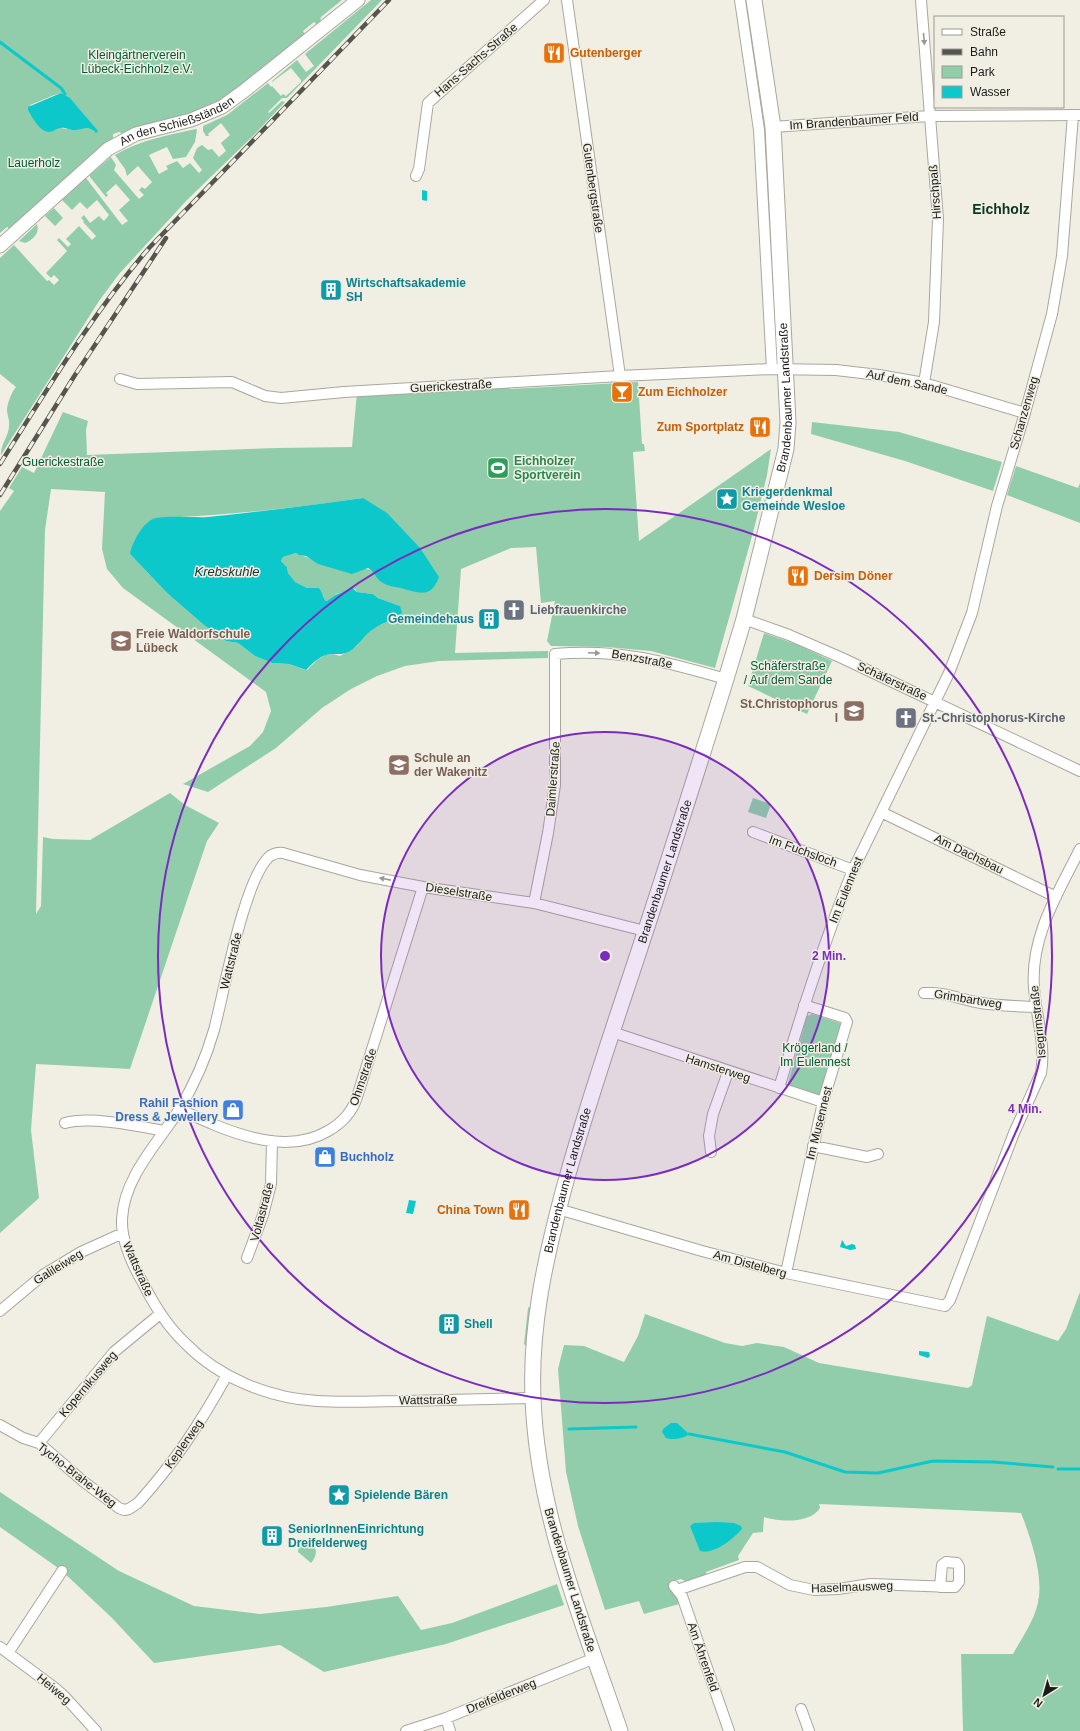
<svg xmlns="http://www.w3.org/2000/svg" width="1080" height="1731" viewBox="0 0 1080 1731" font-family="Arial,sans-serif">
  <rect width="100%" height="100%" fill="#f1efe4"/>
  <!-- green -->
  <path fill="#91cdab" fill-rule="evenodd" d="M0 0H342L321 17 320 21 316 24 314 22 303 31 306 36 232 95 200 112 149 124 123 134 119 132 113 134V139L11 230 7 227 0 233ZM61 93C76 102 87 118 96 133L89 128 85 127 76 130 60 128 48 132 30 105C41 101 50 96 61 93Z
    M371 0H382L287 98H282L268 112 269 113 282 101 285 102 252 137 187 200 119 274 99 301 1 455C0 445 9 436 9 426 10 421 7 415 7 410 7 404 12 391 16 387L0 374V258L14 245 47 281 49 280 54 285 59 280 54 275 51 278 46 273 67 251 57 240 59 238 68 247 71 244 66 239 79 226 92 240 96 236 83 222 84 221 81 218 84 215 90 223 99 216 104 221 109 215 97 200 87 209 80 202 72 210 62 200 86 178 122 225 128 221 119 210 130 200 116 184 106 193 108 195 106 197 90 177V175L111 157 116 165 114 170 139 199 144 195 139 190 142 187 145 189 152 182 138 166 127 176 125 169 115 155C140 140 168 135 196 129L197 130 195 142 186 157 173 159 167 147 149 155 159 174 168 169 166 166 177 161 183 168 190 163 199 173 202 170 193 158 197 148 202 145 208 150 212 149 219 157 226 151 221 143 230 135 221 123 208 134 209 136H206L203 131V126L227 115 268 83 271 87 272 86 281 96 283 94 286 96 301 82V80L291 68 272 82V81L297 60 306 72 314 66 305 54Z
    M54 208 63 218 55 226 45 216Z
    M37 224C40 233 33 240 25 243L19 241Z
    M510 382V389L638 382 642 444H644L645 451 633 452 639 541 771 449 767 475 754 529 715 668 651 651 607 647 551 646 547 641 555 601 541 603 536 547 511 548 461 569 455 653 548 651V658L439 661 405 666 377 676 351 689 322 708 276 748 208 792 183 784 250 746 263 732 271 711 266 692 123 588 107 569 102 549 105 492 51 489 45 530 36 914 41 906 43 837 53 839 90 840 170 793 185 805 219 823 207 841 130 1069 36 1064 31 1130 39 1198 0 1233V511L14 491 9 488 22 467 34 473 63 412 88 421 86 430 87 455 276 448 352 447 357 392ZM363 498 372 570 311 559 296 553 283 557 281 561 287 567 288 573 294 582 307 588H319C323 592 322 597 326 601L332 599 336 594 355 589 357 592 373 594 378 598 400 606 395 619 375 627 365 635 357 646 340 656 333 654 325 655 317 660 307 670H305L289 664 272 663 255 656 238 643 226 641 204 625 168 594 130 554 155 518C225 516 294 508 363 498Z
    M812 422 899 432 1002 462 993 491 905 461 811 434Z
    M1016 466 1078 488 1080 483V523L1007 495Z
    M764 633 798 645 832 661 807 714 748 686Z
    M753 798 771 804 766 818 748 812Z
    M812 1014 840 1023 842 1028 822 1093 819 1095 789 1086 788 1083 807 1016Z
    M1080 1292V1731H963L961 1654H1013C1023 1636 1037 1617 1039 1596 1042 1571 1030 1536 1021 1513L819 1504 820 1508C810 1524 779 1522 764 1517L763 1532 753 1533 738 1556 739 1560 706 1572 707 1576 687 1582 681 1579 674 1581 679 1604 644 1614 639 1601 605 1610 578 1526 566 1472 558 1369 564 1345 584 1346 624 1362 638 1336 645 1314 725 1343 742 1346 757 1343 784 1347 819 1363 968 1388 972 1385 987 1316 1058 1341 1066 1329Z
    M531 1306 532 1308 527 1347 524 1344 528 1308Z
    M341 1490 345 1497 334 1500 336 1491Z
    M0 1492 119 1571 194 1606 260 1614 326 1607 398 1596 421 1630 452 1623 557 1584 564 1605 446 1644 324 1672 280 1645 154 1663 112 1618 61 1570 0 1527Z
    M306 1541C317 1544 319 1554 311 1563L298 1552 299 1544Z"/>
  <!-- water -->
  <path fill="#0dc8cb" d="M61 93 70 98 98 131 96 133C86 125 87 129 76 130 70 131 66 127 61 128 57 128 53 132 49 132 40 132 32 117 28 110V107Z
    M422 190 427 191V201L422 200Z
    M363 498 387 513 420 548 439 577C431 599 419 593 401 588 395 587 388 586 383 583 376 580 375 571 368 568L352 574 318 564 306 556 299 555 296 553 283 557 281 561 287 567 288 573 295 582 307 588H319C323 592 322 597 326 601 331 599 334 595 338 594 343 592 346 591 351 587L357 592 373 594 378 598 400 606 402 613C395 621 383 622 375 628 364 634 360 645 350 651 343 655 339 654 332 654 321 654 313 663 306 670L289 664 272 663 255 656 238 643 226 641 204 625 168 594 130 554C132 543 142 524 153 519 163 515 195 518 208 517 260 512 311 505 363 498Z
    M409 1200 416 1201 413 1214 406 1213Z
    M842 1240 846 1246 852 1244 855 1245 856 1249 850 1250 840 1247Z
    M919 1351 929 1352 930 1356 928 1358 919 1355Z
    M671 1423H677L689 1434C684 1439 672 1440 666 1438L662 1432 663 1429Z
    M717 1522 734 1523 741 1526 742 1529C733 1539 714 1555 700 1551L690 1526 694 1523Z"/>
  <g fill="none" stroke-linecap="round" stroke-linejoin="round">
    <!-- stream -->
    <path stroke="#0dc8cb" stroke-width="3" d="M0 42 61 88 65 94
      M569 1429 636 1427
      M689 1434 785 1452 845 1472 878 1473 933 1461 993 1462 1053 1467
      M1058 1469H1080"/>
    <!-- minor casing -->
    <g stroke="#a9a79d" stroke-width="12">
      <path id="minor" d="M567 0 620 376
        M740 0 759 130 772 369
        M921 0 938 219 934 322 924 383
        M773 127 929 116 1080 115
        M416 176 419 169 428 103 544 0
        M120 379 137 384 232 382 265 396 281 398 344 392 620 376 770 369 836 370 879 375 924 383 1025 413
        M744 619 789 635 842 658 1080 771
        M881 812 1056 897
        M753 832 853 870
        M534 903 548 833 555 785V654C618 648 667 662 726 679
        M924 993C945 992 956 998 976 1002 995 1006 1016 1006 1036 1007
        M612 1032 823 1102
        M779 1088C801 1014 824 941 853 870L949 673 972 613 997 506 1025 413 1052 314 1062 256 1073 115
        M179 1109C222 1129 283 1158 328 1131 342 1123 352 1113 357 1097L423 887
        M65 1123C91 1116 137 1126 164 1131
        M813 1146 867 1157 878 1154
        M711 1152 709 1136 713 1114 728 1072
        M558 1209 702 1251 786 1273 945 1306 950 1300 1014 1133 1041 1073C1046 1045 1036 1016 1034 988 1030 937 1058 893 1080 849
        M247 1258 263 1215 271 1184 272 1141
        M786 1273 823 1102 847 1022 845 1018 804 1005
        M0 1311 43 1275 81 1252 123 1233
        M533 1398C490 1399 447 1400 404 1401 375 1401 345 1403 317 1401 269 1398 219 1378 185 1343 167 1326 154 1305 143 1283 132 1264 121 1241 122 1219 124 1177 158 1143 179 1110 194 1085 206 1058 214 1030 224 993 244 878 270 856 275 853 278 852 283 853L360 875 423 887 534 903 645 931
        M0 1425 23 1438 39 1443 84 1482 119 1508 124 1510 129 1509 138 1503C175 1462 201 1422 227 1375
        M39 1443 114 1352 160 1314
        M674 1586 682 1596 729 1731
        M677 1590 745 1567H757L790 1585 814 1590 838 1589 871 1584 952 1587H955L959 1582V1567L957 1563 946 1562 942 1565 940 1587
        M0 1647 55 1688 65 1697 96 1731
        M8 1653 62 1571
        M801 1709 809 1731
        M446 1718 450 1731
        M406 1731 446 1718 595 1658"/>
    </g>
    <!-- tertiary casing -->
    <g stroke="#a9a79d" stroke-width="15">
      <g id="tertiary">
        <path id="s1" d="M0 246 108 149 136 134 191 120 222 107 244 91 358 0"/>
      </g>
    </g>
    <!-- secondary casing -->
    <g stroke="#a9a79d" stroke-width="17">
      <g id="secondary">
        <path id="s2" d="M620 1731C583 1622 537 1514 533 1398 530 1327 545 1260 563 1192 581 1125 603 1059 625 993 660 889 693 784 726 679L744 619 786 449 788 422 773 127 754 0"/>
      </g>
    </g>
    <!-- minor -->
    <use href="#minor" stroke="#fff" stroke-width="10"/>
    <!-- tertiary -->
    <use href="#tertiary" stroke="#fff" stroke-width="13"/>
    <!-- secondary -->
    <use href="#secondary" stroke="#fff" stroke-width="15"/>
    <!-- rail casing -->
    <g stroke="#55544e" stroke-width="4.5">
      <path id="rail" d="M0 464C47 390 92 314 149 248L389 0
        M0 495 75 375 166 238"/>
    </g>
    <!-- rail -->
    <use href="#rail" stroke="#f1efe4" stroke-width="3" stroke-dasharray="9" stroke-linecap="butt"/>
  </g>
  <!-- one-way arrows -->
  <defs><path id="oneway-solid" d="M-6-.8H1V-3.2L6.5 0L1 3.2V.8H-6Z"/></defs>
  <g fill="#999897">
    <use href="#oneway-solid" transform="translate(924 39) rotate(85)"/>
    <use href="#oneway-solid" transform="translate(594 653) rotate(2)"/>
    <use href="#oneway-solid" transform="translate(385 879) rotate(-169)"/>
  </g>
  <!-- distance rings -->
  <circle cx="605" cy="956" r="224" fill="#7b2cbf" fill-opacity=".12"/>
  <g fill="none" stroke="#7b2cbf" stroke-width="2">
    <circle cx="605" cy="956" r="224"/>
    <circle cx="605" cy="956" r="447"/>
  </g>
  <!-- icons -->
  <defs>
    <g id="restaurant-square" transform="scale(1.15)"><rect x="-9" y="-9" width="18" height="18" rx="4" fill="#e8710a" stroke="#f1efe4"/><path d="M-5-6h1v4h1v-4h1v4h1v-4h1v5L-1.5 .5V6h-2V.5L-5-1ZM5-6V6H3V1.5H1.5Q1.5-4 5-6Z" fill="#fff"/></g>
    <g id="building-square" transform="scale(1.15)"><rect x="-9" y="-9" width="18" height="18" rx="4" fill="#0f9aa8" stroke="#f1efe4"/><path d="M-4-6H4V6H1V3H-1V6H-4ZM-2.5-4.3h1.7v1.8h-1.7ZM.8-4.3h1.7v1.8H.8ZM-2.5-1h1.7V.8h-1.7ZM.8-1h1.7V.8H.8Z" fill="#fff"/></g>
    <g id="bar-square" transform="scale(1.15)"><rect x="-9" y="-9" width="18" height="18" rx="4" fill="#e8710a" stroke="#f1efe4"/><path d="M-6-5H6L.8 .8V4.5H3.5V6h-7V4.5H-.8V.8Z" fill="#fff"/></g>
    <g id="stadium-square" transform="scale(1.15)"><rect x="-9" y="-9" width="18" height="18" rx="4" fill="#2e9e5b" stroke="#f1efe4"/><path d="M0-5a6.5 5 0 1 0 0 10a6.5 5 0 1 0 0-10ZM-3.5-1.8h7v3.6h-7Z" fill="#fff"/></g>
    <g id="sight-square" transform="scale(1.15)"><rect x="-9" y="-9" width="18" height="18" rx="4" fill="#0f9aa8" stroke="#f1efe4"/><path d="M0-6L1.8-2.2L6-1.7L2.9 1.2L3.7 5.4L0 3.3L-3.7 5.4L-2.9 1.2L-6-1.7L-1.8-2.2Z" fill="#fff"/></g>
    <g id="church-square" transform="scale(1.15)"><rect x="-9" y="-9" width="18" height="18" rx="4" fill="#6b7280" stroke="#f1efe4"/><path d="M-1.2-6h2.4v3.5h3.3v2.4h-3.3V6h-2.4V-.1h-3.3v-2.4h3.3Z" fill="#fff"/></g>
    <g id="school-square" transform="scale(1.15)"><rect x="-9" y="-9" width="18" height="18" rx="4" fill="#8d6e63" stroke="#f1efe4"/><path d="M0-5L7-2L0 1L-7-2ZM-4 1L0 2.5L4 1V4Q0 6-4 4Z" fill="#fff"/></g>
    <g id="shop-square" transform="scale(1.15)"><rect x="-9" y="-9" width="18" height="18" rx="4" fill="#3f7fe0" stroke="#f1efe4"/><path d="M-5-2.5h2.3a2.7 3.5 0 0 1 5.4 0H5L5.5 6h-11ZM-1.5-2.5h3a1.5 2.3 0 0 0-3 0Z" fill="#fff"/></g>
  </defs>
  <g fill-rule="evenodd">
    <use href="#restaurant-square" x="554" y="53"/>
    <use href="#building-square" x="331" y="290"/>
    <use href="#bar-square" x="622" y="392"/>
    <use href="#restaurant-square" x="760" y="427"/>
    <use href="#stadium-square" x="498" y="468"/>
    <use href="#sight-square" x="727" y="499"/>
    <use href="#restaurant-square" x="798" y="576"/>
    <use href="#church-square" x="514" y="610"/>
    <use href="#building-square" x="489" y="619"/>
    <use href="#school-square" x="121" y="641"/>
    <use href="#school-square" x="854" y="711"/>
    <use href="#church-square" x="906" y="718"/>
    <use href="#school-square" x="399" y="765"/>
    <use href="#shop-square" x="233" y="1110"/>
    <use href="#shop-square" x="325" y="1157"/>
    <use href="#restaurant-square" x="519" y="1210"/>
    <use href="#building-square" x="449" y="1324"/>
    <use href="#sight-square" x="339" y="1495"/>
    <use href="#building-square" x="272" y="1536"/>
  </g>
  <g text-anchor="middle" stroke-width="3" stroke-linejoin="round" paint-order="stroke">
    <!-- food labels -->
    <g font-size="12" font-weight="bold" fill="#c56008" stroke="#f1efe4" text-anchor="start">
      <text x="570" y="57">Gutenberger</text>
      <text x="638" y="396">Zum Eichholzer</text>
      <text x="744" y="431" text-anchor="end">Zum Sportplatz</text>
      <text x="814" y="580">Dersim Döner</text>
      <text x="504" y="1214" text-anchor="end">China Town</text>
    </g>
    <!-- park labels -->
    <g font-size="12" fill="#025b38" stroke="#f1efe4">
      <text x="137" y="59">Kleingärtnerverein<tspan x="137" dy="14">Lübeck-Eichholz e.V.</tspan></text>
      <text x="34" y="167">Lauerholz</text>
      <text x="63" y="466">Guerickestraße</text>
      <text x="788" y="670">Schäferstraße<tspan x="788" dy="14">/ Auf dem Sande</tspan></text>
      <text x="815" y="1052">Krögerland /<tspan x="815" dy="14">Im Eulennest</tspan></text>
    </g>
    <!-- street labels -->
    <g font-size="12" fill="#1c1b17" stroke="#f1efe4">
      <text transform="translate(476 60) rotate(-41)" y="4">Hans-Sachs-Straße</text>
      <text dy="4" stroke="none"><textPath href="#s1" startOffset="220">An den Schießständen</textPath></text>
      <text transform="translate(854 121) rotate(-4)" y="4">Im Brandenbaumer Feld</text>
      <text transform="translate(593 188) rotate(82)" y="4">Gutenbergstraße</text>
      <text transform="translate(935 192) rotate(-94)" y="4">Hirschpaß</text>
      <text transform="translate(907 382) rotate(12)" y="4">Auf dem Sande</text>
      <text transform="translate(451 386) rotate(-3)" y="4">Guerickestraße</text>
      <text dy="4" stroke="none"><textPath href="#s2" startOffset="1382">Brandenbaumer Landstraße</textPath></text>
      <text transform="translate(1024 413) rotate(-74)" y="4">Schanzenweg</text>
      <text transform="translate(642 659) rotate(10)" y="4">Benzstraße</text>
      <text transform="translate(892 681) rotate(25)" y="4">Schäferstraße</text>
      <text transform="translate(553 779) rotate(-86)" y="4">Daimlerstraße</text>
      <text transform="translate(803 851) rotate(20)" y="4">Im Fuchsloch</text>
      <text transform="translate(969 854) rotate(26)" y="4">Am Dachsbau</text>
      <text dy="4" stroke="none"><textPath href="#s2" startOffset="891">Brandenbaumer Landstraße</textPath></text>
      <text transform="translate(846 890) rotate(-68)" y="4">Im Eulennest</text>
      <text transform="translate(459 892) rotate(9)" y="4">Dieselstraße</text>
      <text transform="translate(231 961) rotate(-76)" y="4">Wattstraße</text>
      <text transform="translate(968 999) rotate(9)" y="4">Grimbartweg</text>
      <text transform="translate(1038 1022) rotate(-96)" y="4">Isegrimstraße</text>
      <text transform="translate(718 1068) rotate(18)" y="4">Hamsterweg</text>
      <text transform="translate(363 1077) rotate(-71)" y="4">Ohmstraße</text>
      <text transform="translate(819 1123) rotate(-76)" y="4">Im Musennest</text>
      <text dy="4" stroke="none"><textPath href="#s2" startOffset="567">Brandenbaumer Landstraße</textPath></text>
      <text transform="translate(262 1212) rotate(-75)" y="4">Voltastraße</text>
      <text transform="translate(750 1264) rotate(15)" y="4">Am Distelberg</text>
      <text transform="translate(58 1267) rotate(-32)" y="4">Galileiweg</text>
      <text transform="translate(138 1269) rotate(66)" y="4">Wattstraße</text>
      <text transform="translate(88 1384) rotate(-50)" y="4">Kopernikusweg</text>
      <text transform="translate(428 1400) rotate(-1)" y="4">Wattstraße</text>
      <text transform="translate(184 1444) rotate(-55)" y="4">Keplerweg</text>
      <text transform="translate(77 1475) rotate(38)" y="4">Tycho-Brahe-Weg</text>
      <text transform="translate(570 1580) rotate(73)" y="4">Brandenbaumer Landstraße</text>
      <text transform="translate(852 1587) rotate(-2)" y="4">Haselmausweg</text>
      <text transform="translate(703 1657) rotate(71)" y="4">Am Ährenfeld</text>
      <text transform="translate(54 1689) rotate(40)" y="4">Heiweg</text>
      <text transform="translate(501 1696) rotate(-22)" y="4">Dreifelderweg</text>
    </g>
    <!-- culture labels -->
    <g font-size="12" font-weight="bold" fill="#0d838f" stroke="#f1efe4" text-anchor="start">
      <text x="346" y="287">Wirtschaftsakademie<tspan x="346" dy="14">SH</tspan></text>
      <text x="742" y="496">Kriegerdenkmal<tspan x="742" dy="14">Gemeinde Wesloe</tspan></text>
      <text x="474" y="623" text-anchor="end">Gemeindehaus</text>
      <text x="464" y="1328">Shell</text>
      <text x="354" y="1499">Spielende Bären</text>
      <text x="288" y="1533">SeniorInnenEinrichtung<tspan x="288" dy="14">Dreifelderweg</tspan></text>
    </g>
    <!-- leisure labels -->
    <g font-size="12" font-weight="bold" fill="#27864d" stroke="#f1efe4" text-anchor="start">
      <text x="514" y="465">Eichholzer<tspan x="514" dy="14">Sportverein</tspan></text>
    </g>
    <!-- worship labels -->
    <g font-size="12" font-weight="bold" fill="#5b616d" stroke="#f1efe4" text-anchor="start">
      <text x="530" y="614">Liebfrauenkirche</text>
      <text x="922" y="722">St.-Christophorus-Kirche</text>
    </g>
    <!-- education labels -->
    <g font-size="12" font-weight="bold" fill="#785e54" stroke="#f1efe4" text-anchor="start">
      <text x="136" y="638">Freie Waldorfschule<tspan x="136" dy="14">Lübeck</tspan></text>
      <text x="838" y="708" text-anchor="end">St.Christophorus<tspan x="838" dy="14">I</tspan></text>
      <text x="414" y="762">Schule an<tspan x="414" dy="14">der Wakenitz</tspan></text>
    </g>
    <!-- shop labels -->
    <g font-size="12" font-weight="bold" fill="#366cbe" stroke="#f1efe4" text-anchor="end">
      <text x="218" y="1107">Rahil Fashion<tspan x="218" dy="14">Dress &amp; Jewellery</tspan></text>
      <text x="340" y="1161" text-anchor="start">Buchholz</text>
    </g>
    <!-- water labels -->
    <g font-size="13" font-style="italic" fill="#193233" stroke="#f1efe4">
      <text x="227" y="576">Krebskuhle</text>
    </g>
    <!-- quarter labels -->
    <g font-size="14" font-weight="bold" fill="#0c3723" stroke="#f1efe4">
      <text x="1001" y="214">Eichholz</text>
    </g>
  </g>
  <circle cx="605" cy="956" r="6" fill="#7b2cbf" stroke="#f1efe4" stroke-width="2"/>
  <g font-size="12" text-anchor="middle" font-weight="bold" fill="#7b2cbf" stroke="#f1efe4" stroke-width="3" stroke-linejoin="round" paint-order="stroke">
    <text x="829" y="960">2 Min.</text>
    <text x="1025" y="1113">4 Min.</text>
  </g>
  <!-- legend -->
  <rect x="934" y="16" width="130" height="92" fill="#f1efe4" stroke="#9c9a92"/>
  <rect x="942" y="29" width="20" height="6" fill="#ffffff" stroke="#9c9a92"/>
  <text x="970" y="36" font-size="12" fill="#1c1b17">Straße</text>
  <rect x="942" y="49" width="20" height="6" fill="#55544e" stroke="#9c9a92"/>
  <text x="970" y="56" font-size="12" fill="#1c1b17">Bahn</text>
  <rect x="942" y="66" width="20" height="12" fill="#91cdab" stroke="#9c9a92"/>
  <text x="970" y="76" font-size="12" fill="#1c1b17">Park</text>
  <rect x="942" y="86" width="20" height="12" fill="#0dc8cb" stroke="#9c9a92"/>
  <text x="970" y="96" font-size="12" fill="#1c1b17">Wasser</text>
  <!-- north arrow -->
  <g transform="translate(1044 1695) rotate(217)" stroke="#f1efe4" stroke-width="3" paint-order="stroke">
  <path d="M0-3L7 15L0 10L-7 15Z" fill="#1c1b17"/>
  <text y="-6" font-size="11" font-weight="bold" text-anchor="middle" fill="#1c1b17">N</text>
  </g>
</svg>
